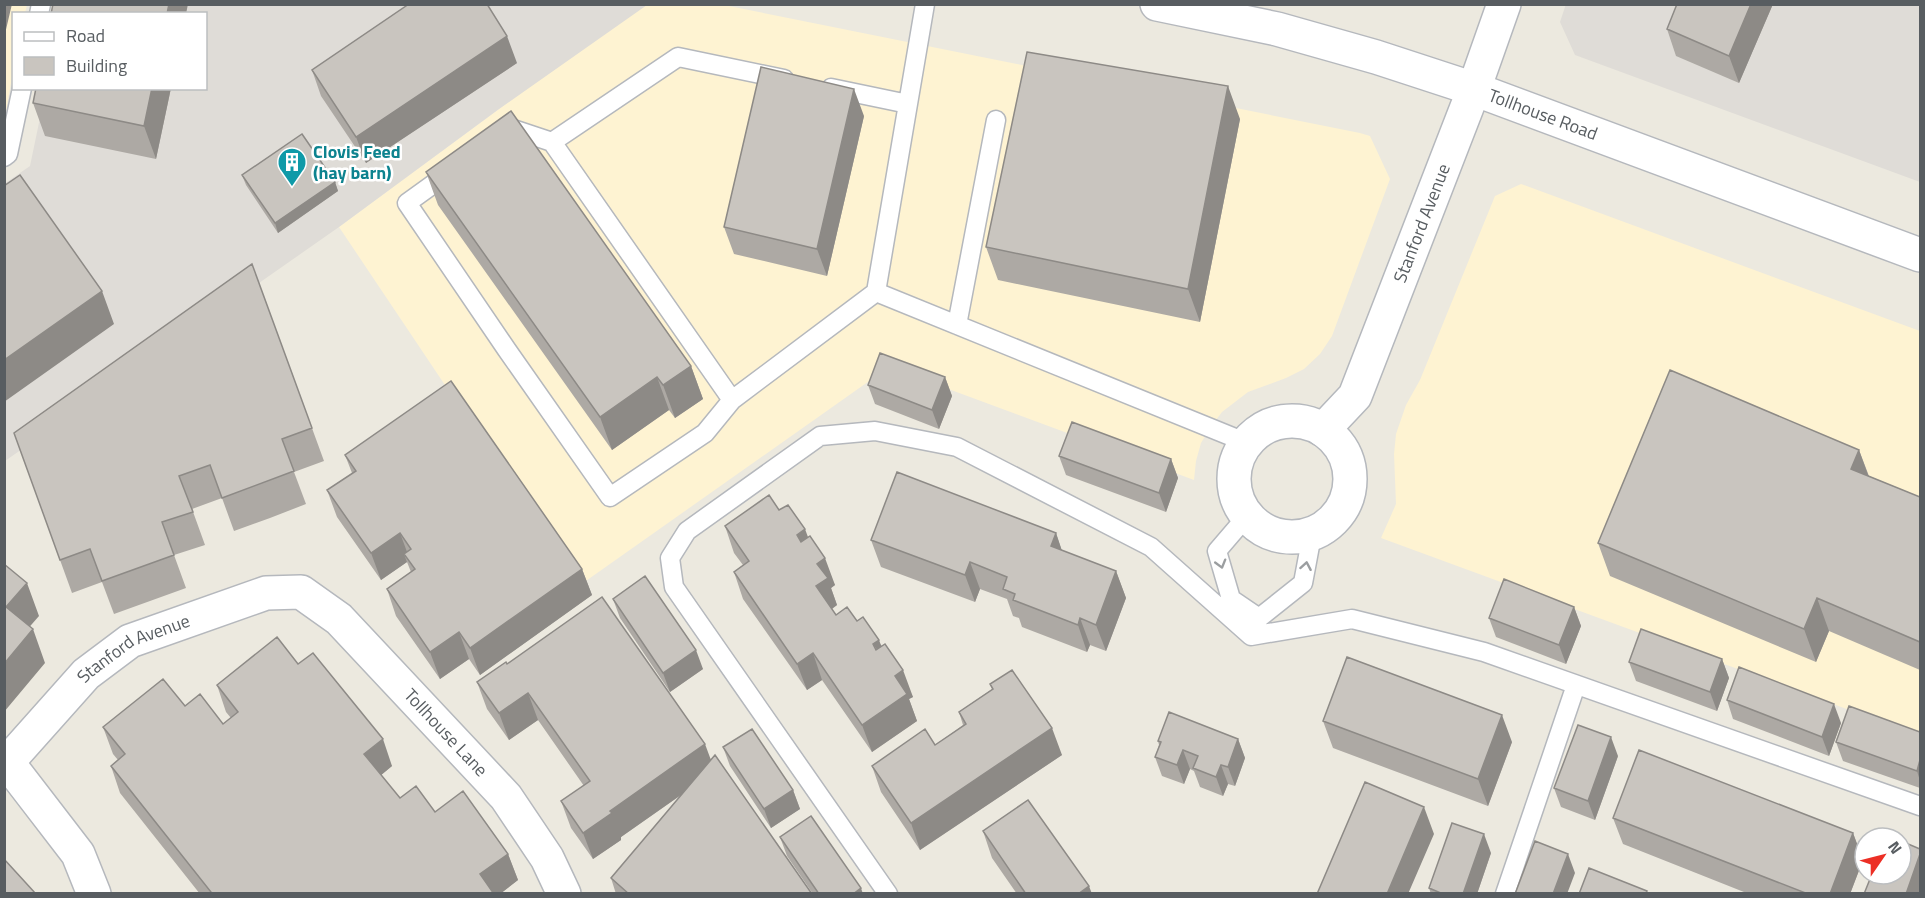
<svg xmlns="http://www.w3.org/2000/svg" width="1925" height="898" viewBox="0 0 1925 898" font-family="'Titillium Web',sans-serif">
  <rect width="100%" height="100%" fill="#ece9df"/>
  <!-- commercial -->
  <path fill="#fef3d2" d="M647 4 724 5 1360 133 1370 136 1390 179 1332 336 1320 354 1304 369 1286 378 1248 392 1222 412 1210 428 1201 443 1196 461 1194 480 889 367 583 583 455 400 339 227 499 109Z
    M5 5H27L25 13 14 14 13 72 5 116Z
    M1521 184 1920 331V736L1381 538 1396 504 1394 454 1396 434 1406 405 1420 380 1495 196Z"/>
  <!-- industrial -->
  <path fill="#dfdcd7" d="M1566 4 1920 5V182L1575 55 1560 22Z
    M63 5H647L499 109 339 227 5 461 4 184 30 166 46 89 206 88V14L61 13Z"/>
  <g fill="none" stroke-linecap="round" stroke-linejoin="round">
    <!-- service casing -->
    <g stroke="#b5b8bd" stroke-width="21">
      <path id="service" d="M39 14 41 4
        M784 79 678 57 552 142 732 400 876 292 925 4
        M831 88 908 104
        M504 133 510 128 552 142
        M4 157 8 154 22 88
        M450 172 407 203 507 350 610 497 705 433 732 400
        M876 292 1245 442
        M957 325 996 120
        M1247 516 1217 551 1231 599 1259 618
        M1312 535 1303 583 1259 618 1251 636 1352 619 1484 652 1920 806
        M888 894 674 587 670 558 687 531 820 436 875 431 957 447 1151 547 1251 636
        M1505 894 1576 685"/>
    </g>
    <!-- minor casing -->
    <g stroke="#b5b8bd" stroke-width="36">
      <g id="minor">
        <circle cx="1292" cy="479" r="58"/>
        <path id="s1" d="M1323 430 1355 396 1474 89 1504 4"/>
        <path d="M8 763 78 854 94 894"/>
        <path id="s2" d="M4 766 86 674 130 641 266 593 301 592 339 619 506 797 547 858 564 894"/>
      </g>
    </g>
    <!-- tertiary casing -->
    <g stroke="#b5b8bd" stroke-width="36">
      <g id="tertiary">
        <path id="s3" d="M1157 4 1277 29 1376 57 1474 89 1920 255"/>
      </g>
    </g>
    <!-- service -->
    <use href="#service" stroke="#fff" stroke-width="18"/>
    <!-- minor -->
    <use href="#minor" stroke="#fff" stroke-width="33"/>
    <!-- tertiary -->
    <use href="#tertiary" stroke="#fff" stroke-width="33"/>
  </g>
  <!-- wall -->
  <path fill="#ada9a4" d="M1677 4H1773L1739 83 1676 56 1667 29Z
    M517 63 366 163 321 96 312 70Z
    M171 88 156 159 45 136 33 103Z
    M864 116 827 276 734 254 724 227Z
    M1240 119 1200 322 998 280 986 247Z
    M426 172 691 366 703 399 675 418 669 410 612 450 438 205Z
    M242 175 335 182 338 191 278 233 246 185Z
    M252 264 324 461 294 472 306 504 270 518 234 531 222 498 192 509 205 545 174 555 186 588 114 614 102 582 72 593 14 433Z
    M945 377 952 396 939 429 875 404 868 385Z
    M1859 450 1869 476 1920 497V670L1829 631 1816 662 1610 576 1598 543Z
    M345 455 582 569 592 595 480 675 469 659 440 679 396 616 387 589 411 572 407 562 381 580 337 517 327 490 352 473Z
    M1059 456 1171 459 1178 478 1166 512 1066 475Z
    M725 526 808 537 835 585 831 588 837 605 832 609 836 615 857 621 882 646 913 697 909 699 917 721 872 752 822 680 807 690 743 599 734 572 743 565 734 553Z
    M1056 533 1062 551 1116 571 1126 598 1106 651 1090 645 1087 652 1022 627 1019 618 1013 616 1007 599 980 589 975 602 881 567 871 540Z
    M613 599 703 669 670 692 620 618Z
    M1574 607 1581 626 1566 664 1496 637 1489 618Z
    M1722 659 1729 678 1717 711 1636 681 1629 662Z
    M298 664 392 766 381 775 400 798 435 812 508 854 518 880 500 894H200L120 793 111 766 118 760 113 754 103 727 185 706 223 724 231 718 226 712 217 685Z
    M507 664 711 759 812 894H616L611 878 681 795 621 837V840L593 859 571 828 561 801 584 786 538 720 509 740 487 709 477 682Z
    M990 684 1062 755 920 850 881 792 872 766 935 745 963 725 959 712 992 689Z
    M1727 700 1841 723 1829 756 1733 719Z
    M1323 721 1512 742 1488 806 1333 748Z
    M1920 732V788L1843 761 1836 742Z
    M1238 739 1245 758 1235 786 1228 784 1223 796 1200 787 1194 771 1190 769 1184 784 1162 776 1155 757 1159 745 1158 741Z
    M723 747 793 790 800 809 771 828 730 766Z
    M1618 756 1595 820 1561 807 1554 788Z
    M1613 818 1853 833 1863 860 1850 894H1749L1623 844Z
    M983 831 1092 894H1017L992 858Z
    M780 837 863 894H813L787 856Z
    M1491 853 1477 894H1431L1429 888Z"/>
  <!-- shaded-wall -->
  <path fill="#8d8a86" d="M4 4H12L4 38Z
    M169 4H188L186 14H167Z
    M1751 4H1773L1739 83 1729 56Z
    M507 36 517 63 366 163 356 137Z
    M1228 86 1240 119 1200 322 1188 289Z
    M152 88H171L156 159 144 126Z
    M854 89 864 116 827 276 817 249Z
    M335 182 338 191 278 233 275 223Z
    M102 291 114 324 4 402V360Z
    M691 366 703 399 675 418 663 385Z
    M657 377 669 410 612 450 600 417Z
    M945 377 952 396 939 429 932 410Z
    M1859 450 1871 483 1851 469Z
    M1171 459 1178 478 1166 512 1159 493Z
    M805 529 815 556 807 562 797 535Z
    M400 533 410 560 404 554 407 562 381 580 371 553Z
    M1056 533 1065 560 1051 546Z
    M825 558 835 585 831 588 837 605 826 613 816 586 817 564Z
    M970 562 980 589 975 602 965 575Z
    M582 569 592 595 480 675 470 648Z
    M1116 571 1126 598 1106 651 1096 625Z
    M27 583 39 616 18 640 6 607Z
    M1817 598 1829 631 1816 662 1804 629Z
    M1574 607 1581 626 1566 664 1559 645Z
    M1080 618 1090 645 1087 652 1078 625Z
    M33 629 45 663 4 712V664Z
    M459 632 469 659 440 679 430 652Z
    M879 640 889 666 873 644Z
    M696 650 703 669 670 692 663 673Z
    M813 653 822 680 807 690 797 664Z
    M1722 659 1729 678 1717 711 1710 692Z
    M903 670 913 697 909 699 917 721 872 752 862 725 895 676Z
    M528 693 538 720 509 740 499 713Z
    M1834 704 1841 723 1829 756 1822 737Z
    M1502 715 1512 742 1488 806 1478 779Z
    M1052 728 1062 755 920 850 911 823Z
    M1611 737 1618 756 1595 820 1588 801Z
    M383 739 392 766 374 781 364 754Z
    M1238 739 1245 758 1235 786 1228 767Z
    M705 744 715 771 621 837V840L593 859 583 833 610 811Z
    M1183 750 1190 769 1184 784 1177 765Z
    M1920 760V781L1917 771Z
    M1221 765 1228 784 1223 796 1216 777Z
    M793 790 800 809 771 828 764 809Z
    M1424 807 1434 834 1408 894H1387Z
    M1853 833 1863 860 1850 894H1830Z
    M1484 834 1491 853 1477 894H1463Z
    M508 854 518 880 500 894H487L480 874Z
    M1568 854 1575 873 1567 894H1553Z
    M1920 854V894H1906Z
    M1089 886 1092 894H1078Z
    M861 888 863 894H853Z"/>
  <!-- building -->
  <path fill="#c9c5bf" stroke="#8d8a86" stroke-width="1.5" d="M53 4H169L167 14H51Z
    M409 4H487L507 36 356 137 312 70Z
    M1677 4H1751L1729 56 1667 29Z
    M1027 52 1228 86 1188 289 986 247Z
    M761 67 854 89 817 249 724 227Z
    M36 88H152L144 126 33 103Z
    M511 111 691 366 663 385 657 377 600 417 426 172Z
    M302 134 335 182 275 223 242 175Z
    M20 175 102 291 4 360V186Z
    M252 264 312 428 282 439 294 471 222 498 210 465 179 476 193 512 162 522 174 555 102 581 90 549 60 560 14 433Z
    M880 353 945 377 932 410 868 385Z
    M1670 370 1859 450 1851 469 1920 497V642L1817 598 1804 629 1598 543Z
    M451 381 582 569 470 648 459 632 430 652 387 589 415 569 404 554 411 549 400 533 371 553 327 490 356 471 345 455Z
    M1072 422 1171 459 1159 493 1059 456Z
    M897 472 1056 533 1051 546 1116 571 1096 625 1080 618 1078 625 1013 600 1015 594 1003 589 1007 577 970 562 965 575 871 540Z
    M769 495 779 510 788 505 805 529 797 535 801 542 810 536 825 558 817 564 828 578 816 586 836 615 847 607 857 621 863 617 879 640 873 644 876 650 885 644 903 670 895 676 907 694 862 725 813 653 797 664 734 572 749 561 725 526Z
    M4 564 27 583 6 607 33 629 4 664Z
    M645 576 696 650 663 673 613 599Z
    M1504 579 1574 607 1559 645 1489 618Z
    M602 597 705 744 610 811 612 813 583 833 561 801 590 781 528 693 499 713 477 682 506 662 507 664Z
    M1641 629 1722 659 1710 692 1629 662Z
    M277 637 298 664 313 653 383 739 364 754 400 798 416 786 435 812 463 791 508 854 480 874 494 894H208L211 892 111 766 125 754 103 727 163 679 185 706 200 694 223 724 238 712 217 685Z
    M1347 657 1502 715 1478 779 1323 721Z
    M1739 667 1834 704 1822 737 1727 700Z
    M1012 670 1052 728 911 823 872 766 925 729 935 745 966 724 959 712 993 689 990 684Z
    M1849 706 1920 732V760L1917 771 1836 742Z
    M1169 712 1238 739 1228 767 1221 765 1216 777 1193 768 1198 756 1183 750 1177 765 1155 757 1161 742 1158 741Z
    M1578 725 1611 737 1588 801 1554 788Z
    M752 729 793 790 764 809 723 747Z
    M1639 750 1853 833 1830 894H1808L1613 818Z
    M715 755 812 894H629L611 878Z
    M1365 782 1424 807 1387 894H1317Z
    M1028 800 1089 886 1078 894H1026L983 831Z
    M811 816 861 888 853 894H819L780 837Z
    M1452 823 1484 834 1463 894H1443L1429 888Z
    M1535 841 1568 854 1553 894H1515Z
    M1901 841 1920 849V854L1906 894H1864L1872 874H1901Z
    M4 859 36 894H4Z
    M1589 868 1647 891 1646 894H1579Z"/>
  <!-- one-way arrows -->
  <defs><path id="oneway-chevron" d="M-2-3.5L2.5 0L-2 3.5" fill="none" stroke-width="1.6" stroke-linecap="round" stroke-linejoin="round" transform="scale(1.5)"/></defs>
  <g stroke="#9b9ea0">
    <use href="#oneway-chevron" transform="translate(1221 564) rotate(74)"/>
    <use href="#oneway-chevron" transform="translate(1306 566) rotate(-80)"/>
  </g>
  <!-- icons -->
  <defs>
    <g id="building-pin" transform="scale(1.5)"><path d="M0 17L-7.5 6A9.5 9.5 0 1 1 7.5 6Z" fill="#0f9aa8" stroke="#fff"/><path d="M-4-6H4V6H1V3H-1V6H-4ZM-2.5-4.3h1.7v1.8h-1.7ZM.8-4.3h1.7v1.8H.8ZM-2.5-1h1.7V.8h-1.7ZM.8-1h1.7V.8H.8Z" fill="#fff"/></g>
  </defs>
  <g fill-rule="evenodd">
    <use href="#building-pin" x="292" y="162"/>
  </g>
  <g text-anchor="middle" stroke-width="5" stroke-linejoin="round" paint-order="stroke">
    <!-- street labels -->
    <g font-size="18" fill="#585d61" stroke="#fff">
      <text dy="6" stroke="none"><textPath href="#s3" startOffset="402">Tollhouse Road</textPath></text>
      <text dy="6" stroke="none"><textPath href="#s1" startOffset="232">Stanford Avenue</textPath></text>
      <text dy="6" stroke="none"><textPath href="#s2" startOffset="178">Stanford Avenue</textPath></text>
      <text dy="6" stroke="none"><textPath href="#s2" startOffset="560">Tollhouse Lane</textPath></text>
    </g>
    <!-- culture labels -->
    <g font-size="18" font-weight="bold" fill="#0d838f" stroke="#fff" text-anchor="start">
      <text x="313" y="158">Clovis Feed<tspan x="313" dy="21">(hay barn)</tspan></text>
    </g>
  </g>
  <!-- border -->
  <rect width="1925" height="898" fill="none" stroke="#585d61" stroke-width="12"/>
  <!-- legend -->
  <rect x="12" y="12" width="195" height="78" fill="#ffffff" stroke="#bcbec0" stroke-width="1.5"/>
  <rect x="24" y="32" width="30" height="9" fill="#ffffff" stroke="#bcbec0" stroke-width="1.5"/>
  <text x="66" y="42" font-size="18" fill="#585d61">Road</text>
  <rect x="24" y="57" width="30" height="18" fill="#c9c5bf" stroke="#bcbec0" stroke-width="1.5"/>
  <text x="66" y="72" font-size="18" fill="#585d61">Building</text>
  <!-- north arrow -->
  <g transform="translate(1883 856) rotate(55)"><circle r="28" fill="#ffffff" stroke="#bcbec0" stroke-width="1.5"/>
  <path d="M0-4.5L10 22L0 15L-10 22Z" fill="#ec2f25"/>
  <text y="-9" font-size="16" font-weight="bold" text-anchor="middle" fill="#585d61">N</text>
  </g>
</svg>
